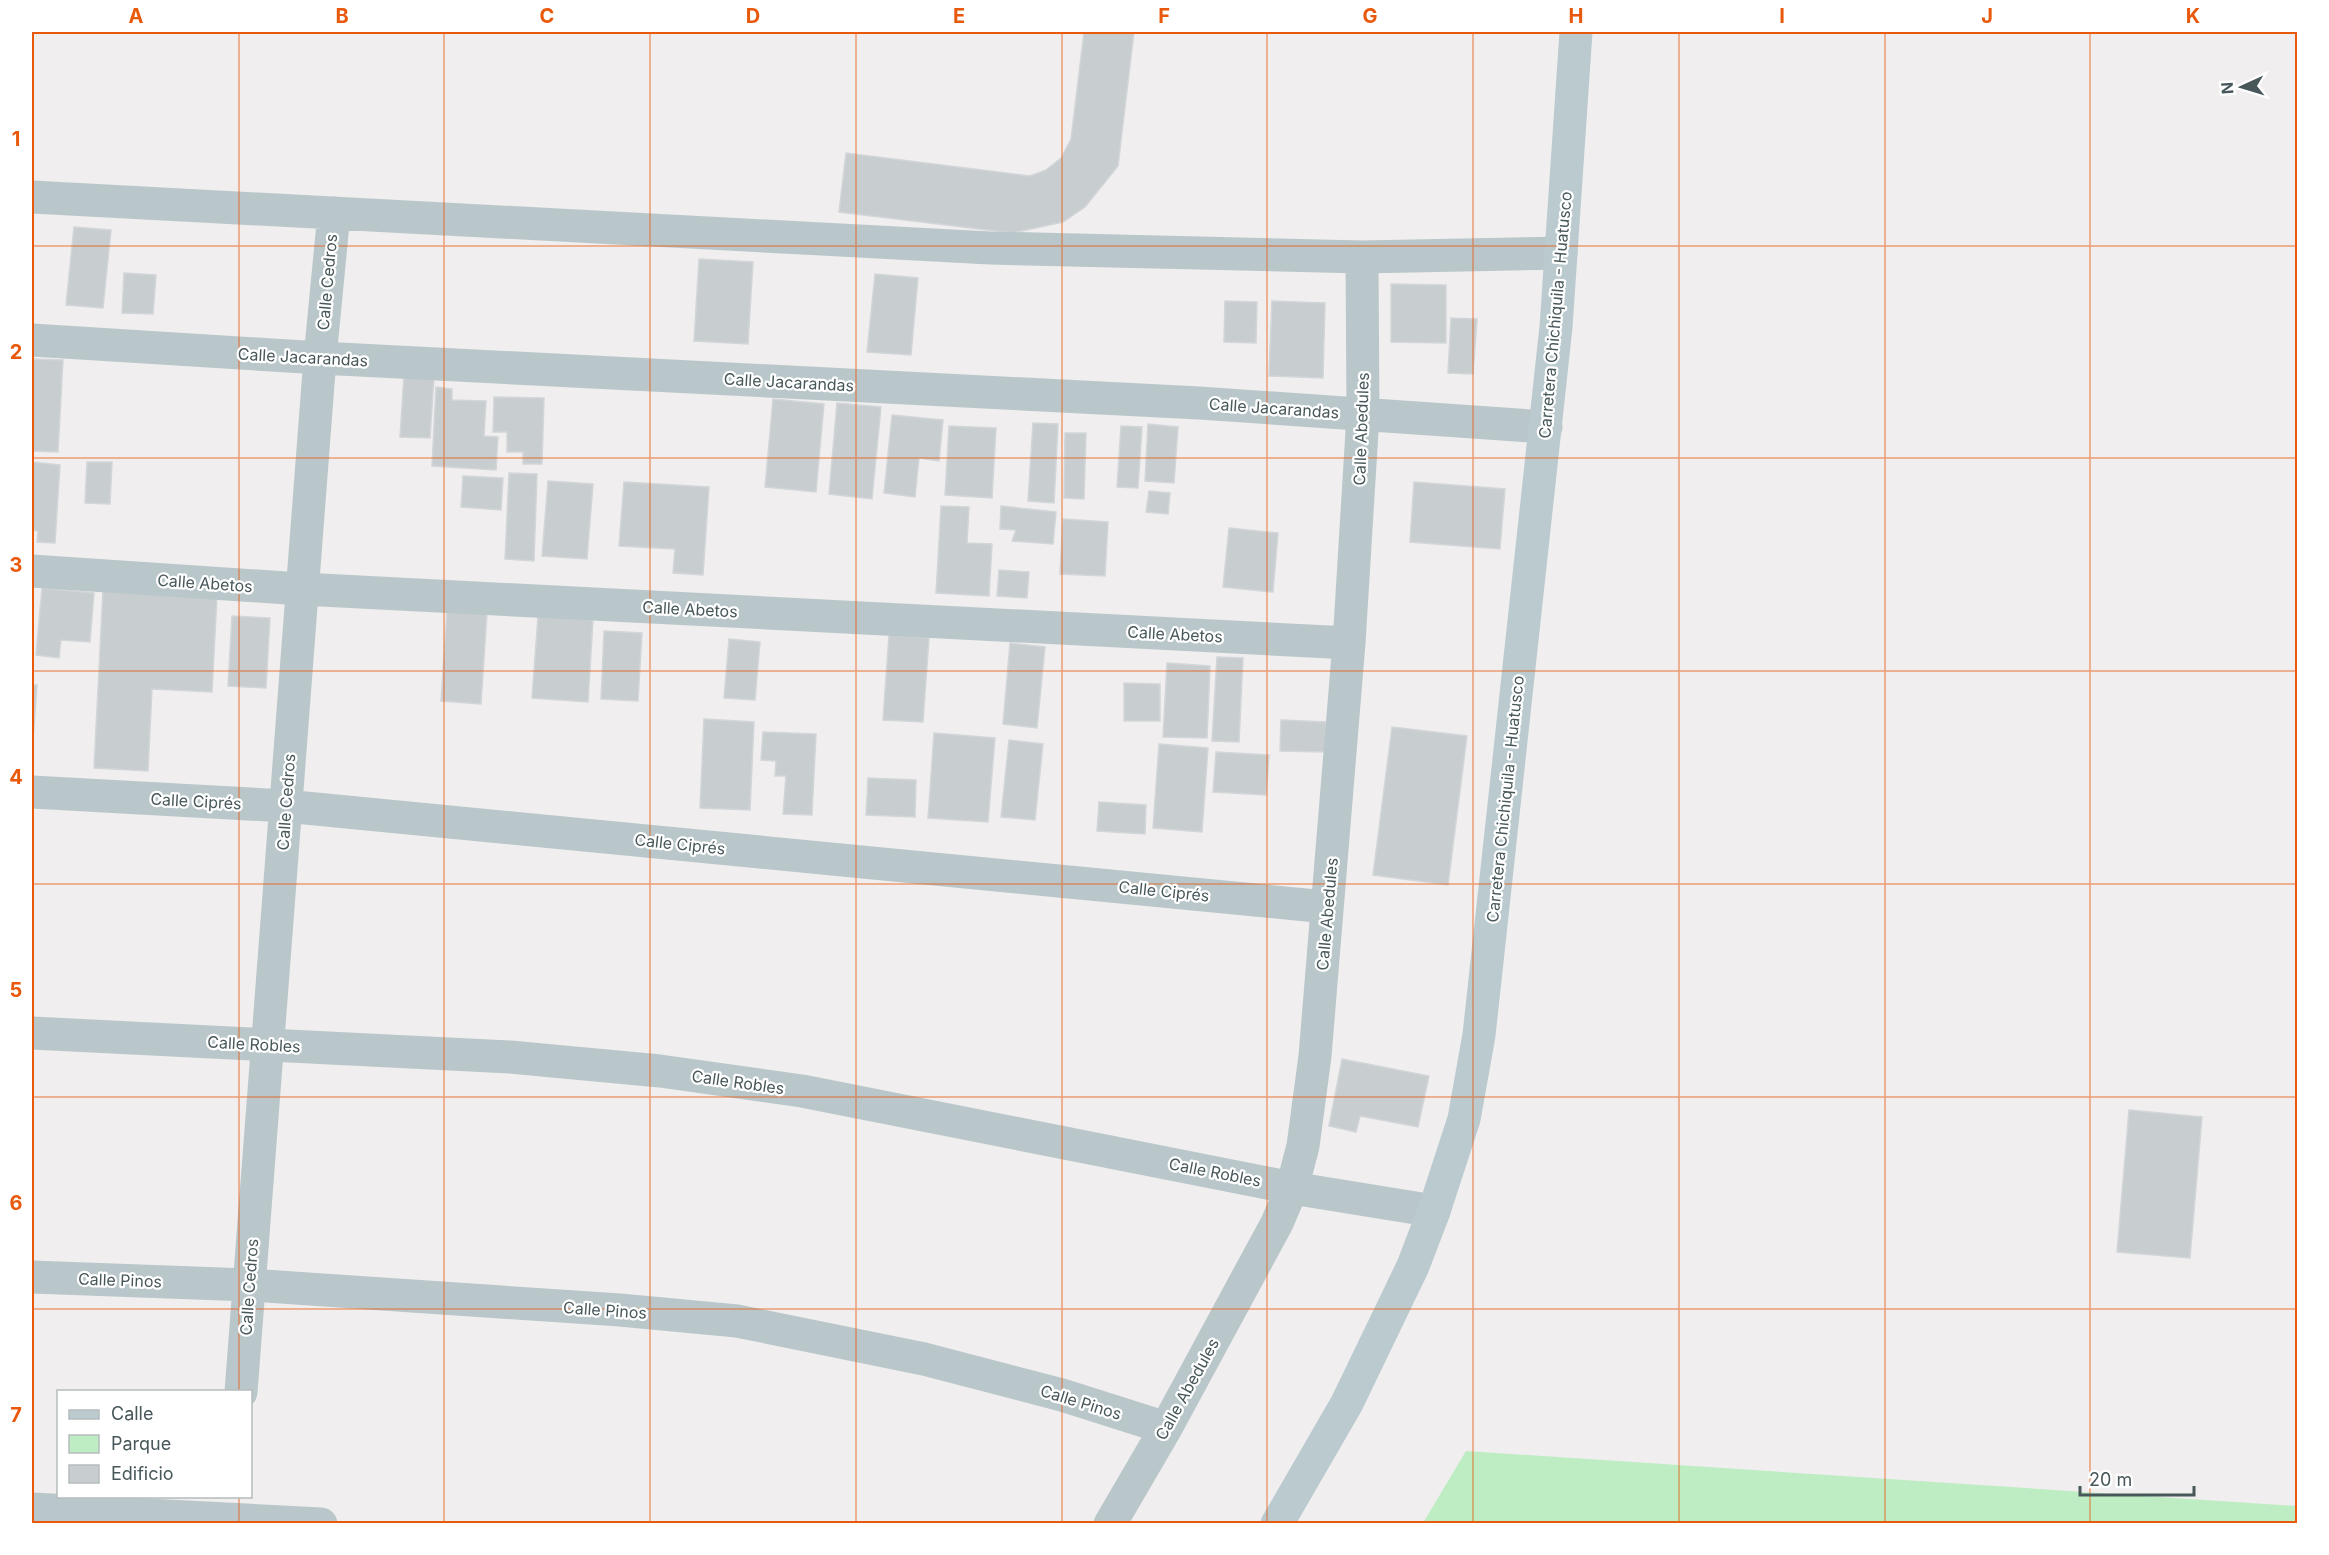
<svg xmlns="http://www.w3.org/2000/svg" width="2329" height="1555" viewBox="0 0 2329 1555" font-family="Inter,sans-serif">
  <rect width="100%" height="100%" fill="#f1eeef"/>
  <!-- green -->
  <path fill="#beedc3" d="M1466 1451 2297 1506V1523H1423Z"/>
  <!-- building -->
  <path fill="#c8cdd0" stroke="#d2d6d9" stroke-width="1.5" d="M1084 32H1134L1118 166 1085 207 1063 222 1012 233 839 212 846 153 1030 176 1046 170 1061 158 1071 139Z
    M74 227 111 230 103 308 66 305Z
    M699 259 753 262 748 344 694 341Z
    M124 273 156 275 153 314 122 313Z
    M875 274 918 278 911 355 867 352Z
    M1391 284 1446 285V343L1391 342Z
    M1225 301 1257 302 1256 343 1224 342Z
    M1272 301 1325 303 1323 378 1269 376Z
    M1451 318 1477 319 1473 374 1448 373Z
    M32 359 63 360 58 452 32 451Z
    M404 375 434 377 430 438 400 437Z
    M436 387 452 389V400L486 401 484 436 498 437 496 470 432 466Z
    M494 397 544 398 542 464H523V452H507V432H493Z
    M773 399 824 404 816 492 765 487Z
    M837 403 881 407 872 499 829 494Z
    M892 415 943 420 939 461 919 458 915 497 884 493Z
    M1033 423 1058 424 1054 503 1028 501Z
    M1148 424 1178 427 1174 483 1145 481Z
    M949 426 996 428 992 498 945 495Z
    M1121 426 1142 427 1138 488 1117 487Z
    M1065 433H1086L1084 499 1064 498Z
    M32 462 60 465 55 543 37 542 38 531 32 530Z
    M87 462H112L110 504 85 503Z
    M509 473 537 474 534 561 505 559Z
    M463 476 503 478 501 510 461 507Z
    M548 481 593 484 587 559 542 556Z
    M624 482 709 487 703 575 673 573 675 549 619 546Z
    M1414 482 1505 489 1500 549 1410 542Z
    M1149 491 1170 493 1168 514 1146 512Z
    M941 506 969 507 967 543 992 544 989 596 936 593Z
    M1001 506 1056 512 1053 544 1012 541 1016 530 1000 529Z
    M1063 519 1108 522 1105 576 1060 574Z
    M1229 528 1278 533 1273 592 1223 587Z
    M999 570 1029 572 1027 598 997 596Z
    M42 588 94 593 90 642 61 640 59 658 36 655Z
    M103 590 217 596 212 692 152 689 148 771 94 768Z
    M447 610 487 613 481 704 441 701Z
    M232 616 270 618 266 688 228 686Z
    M538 616 593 620 588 702 532 698Z
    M604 631 642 633 638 701 601 699Z
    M889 635 929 638 923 722 883 720Z
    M729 639 760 642 755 700 724 698Z
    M1010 643 1045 647 1037 728 1003 724Z
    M1217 657 1243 658 1239 742 1212 741Z
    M1167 663 1210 666 1207 738 1163 737Z
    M1124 683 1160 684V721H1124Z
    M32 685H37L32 753Z
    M704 719 754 722 750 810 700 808Z
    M1281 720 1326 722 1325 752 1280 751Z
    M1392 727 1467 736 1448 885 1373 875Z
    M763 732 816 734 812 815 783 814 786 776H775L776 761 761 760Z
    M934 733 995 738 988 822 928 818Z
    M1009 740 1043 744 1035 820 1001 817Z
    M1159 744 1208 748 1202 832 1153 828Z
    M1216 752 1269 755 1266 795 1213 792Z
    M868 778 916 780 915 817 866 815Z
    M1099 802 1146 805 1145 834 1097 831Z
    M1342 1059 1429 1076 1418 1127 1360 1116 1356 1132 1329 1126Z
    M2129 1110 2202 1117 2190 1258 2117 1252Z"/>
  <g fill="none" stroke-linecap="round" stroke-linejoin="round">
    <!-- minor -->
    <path stroke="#bac7ca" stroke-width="33" d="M32 197 990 248 1362 257 1561 253
      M32 340 320 358 1199 403 1546 427
      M32 571 302 589 1349 643
      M32 792 285 806 1327 907
      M32 1033 510 1057 660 1071 802 1091 1292 1188 1434 1211
      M32 1277 249 1285 620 1310 737 1321 924 1359 1062 1395 1166 1428
      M241 1392 320 358 334 213
      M32 1509 321 1524
      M1110 1524 1166 1428 1277 1223 1292 1188 1303 1146 1315 1056 1349 643 1363 415 1362 257"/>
    <!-- secondary -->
    <path stroke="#bacacf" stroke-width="33" d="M1277 1524 1347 1403 1413 1266 1434 1211 1464 1119 1479 1035 1556 327 1576 32"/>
  </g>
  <!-- grid -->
  <path fill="none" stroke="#e8590c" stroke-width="1.5" stroke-opacity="0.55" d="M239 32V1392M444 32V1524M650 32V1524M856 32V1524M1062 32V1524M1267 32V1524M1473 32V1524M1679 32V1524M1885 32V1524M2090 32V1524M32 246H2298M32 458H2298M32 671H2298M32 884H2298M32 1097H2298M32 1309H2298M239 1496V1524"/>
  <g text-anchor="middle" stroke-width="4.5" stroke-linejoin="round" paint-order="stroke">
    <!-- street labels -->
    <g font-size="16" fill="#47575a" stroke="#fff">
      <text transform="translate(327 282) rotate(-85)" y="6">Calle Cedros</text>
      <text transform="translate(1555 315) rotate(-85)" y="6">Carretera Chichiquila - Huatusco</text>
      <text transform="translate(303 357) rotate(3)" y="6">Calle Jacarandas</text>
      <text transform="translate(789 382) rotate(3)" y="6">Calle Jacarandas</text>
      <text transform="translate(1274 408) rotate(4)" y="6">Calle Jacarandas</text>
      <text transform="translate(1361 429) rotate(-88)" y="6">Calle Abedules</text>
      <text transform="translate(205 583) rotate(4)" y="6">Calle Abetos</text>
      <text transform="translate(690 609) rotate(3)" y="6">Calle Abetos</text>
      <text transform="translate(1175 634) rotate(3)" y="6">Calle Abetos</text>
      <text transform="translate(1505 799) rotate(-84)" y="6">Carretera Chichiquila - Huatusco</text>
      <text transform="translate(196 801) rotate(3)" y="6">Calle Ciprés</text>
      <text transform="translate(286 802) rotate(-86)" y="6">Calle Cedros</text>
      <text transform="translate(680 844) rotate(6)" y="6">Calle Ciprés</text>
      <text transform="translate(1164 891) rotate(6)" y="6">Calle Ciprés</text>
      <text transform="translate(1327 914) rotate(-85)" y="6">Calle Abedules</text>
      <text transform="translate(254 1044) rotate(3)" y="6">Calle Robles</text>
      <text transform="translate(738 1082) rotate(8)" y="6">Calle Robles</text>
      <text transform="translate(1215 1172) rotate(11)" y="6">Calle Robles</text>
      <text transform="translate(120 1280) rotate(2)" y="6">Calle Pinos</text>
      <text transform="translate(249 1287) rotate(-86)" y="6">Calle Cedros</text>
      <text transform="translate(605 1310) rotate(4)" y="6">Calle Pinos</text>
      <text transform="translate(1187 1389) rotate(-61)" y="6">Calle Abedules</text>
      <text transform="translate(1081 1402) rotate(17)" y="6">Calle Pinos</text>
    </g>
  </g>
  <!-- border -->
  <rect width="2329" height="1555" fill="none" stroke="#ffffff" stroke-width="66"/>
  <!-- legend -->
  <rect x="57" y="1390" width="195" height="108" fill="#ffffff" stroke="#b5bcbd" stroke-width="1.5"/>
  <rect x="69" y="1410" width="30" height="9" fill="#bacacf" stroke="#b5bcbd" stroke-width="1.5"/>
  <text x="111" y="1420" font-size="18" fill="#47575a">Calle</text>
  <rect x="69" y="1435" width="30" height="18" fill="#beedc3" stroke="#b5bcbd" stroke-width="1.5"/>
  <text x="111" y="1450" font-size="18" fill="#47575a">Parque</text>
  <rect x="69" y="1465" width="30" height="18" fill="#c8cdd0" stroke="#b5bcbd" stroke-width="1.5"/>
  <text x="111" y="1480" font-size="18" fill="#47575a">Edificio</text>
  <!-- north arrow -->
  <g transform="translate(2242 87) rotate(266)" stroke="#ffffff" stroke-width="4.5" paint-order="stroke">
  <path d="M0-4.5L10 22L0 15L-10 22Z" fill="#47575a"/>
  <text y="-9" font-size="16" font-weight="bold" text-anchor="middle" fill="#47575a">N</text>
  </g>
  <!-- scale -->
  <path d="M2080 1486v9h114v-9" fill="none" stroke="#47575a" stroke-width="3"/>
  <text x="2089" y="1486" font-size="18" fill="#47575a" stroke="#ffffff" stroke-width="4.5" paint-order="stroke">20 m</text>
  <rect x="33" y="33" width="2263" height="1489" fill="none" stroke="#e8590c" stroke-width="2"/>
  <g font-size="20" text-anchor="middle" font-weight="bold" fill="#e8590c">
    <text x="136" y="23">A</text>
    <text x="342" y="23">B</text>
    <text x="547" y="23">C</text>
    <text x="753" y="23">D</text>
    <text x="959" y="23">E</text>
    <text x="1164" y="23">F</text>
    <text x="1370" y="23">G</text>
    <text x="1576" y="23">H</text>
    <text x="1782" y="23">I</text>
    <text x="1987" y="23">J</text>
    <text x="2193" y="23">K</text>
    <text x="16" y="146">1</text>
    <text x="16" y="359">2</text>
    <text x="16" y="572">3</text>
    <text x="16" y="784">4</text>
    <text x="16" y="997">5</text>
    <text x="16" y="1210">6</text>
    <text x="16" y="1422">7</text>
  </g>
</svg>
